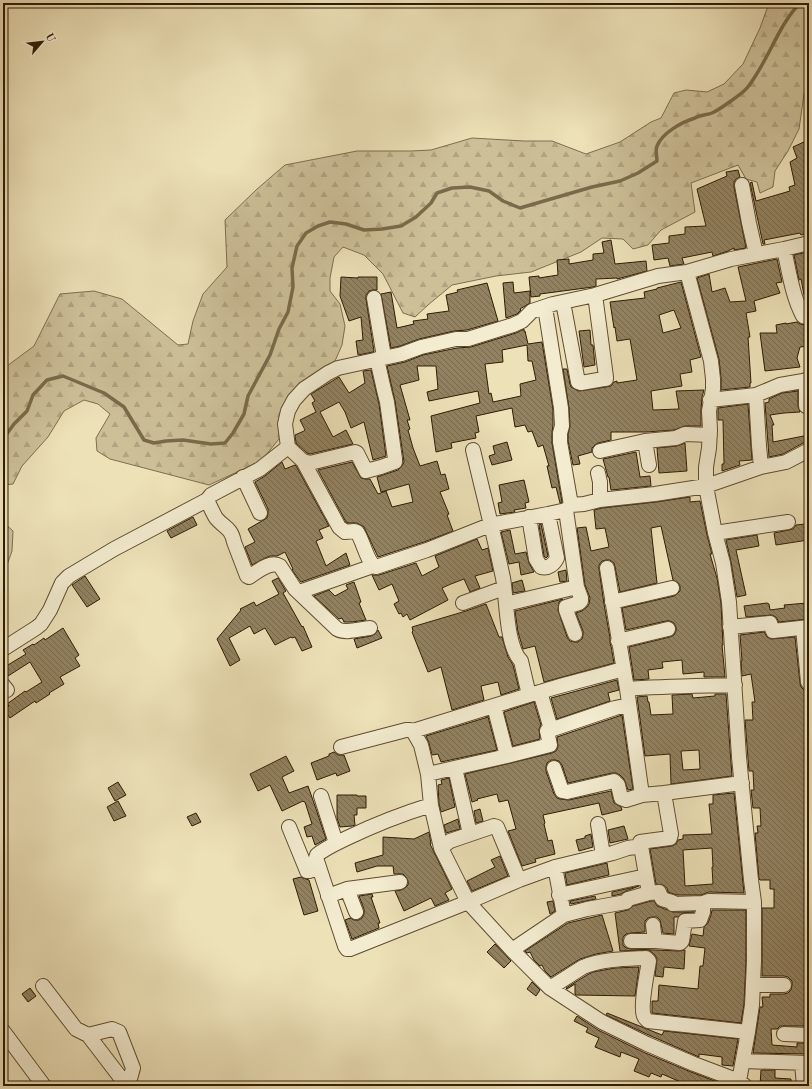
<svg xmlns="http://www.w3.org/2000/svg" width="812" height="1089" viewBox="0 0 812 1089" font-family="'Old Standard TT',serif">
  <defs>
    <pattern id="forest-firs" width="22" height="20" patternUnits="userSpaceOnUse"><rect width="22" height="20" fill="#cdc099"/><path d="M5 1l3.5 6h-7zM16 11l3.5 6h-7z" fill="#b0a482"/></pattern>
    <pattern id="building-back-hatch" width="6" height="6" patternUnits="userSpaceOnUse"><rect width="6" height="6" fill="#928261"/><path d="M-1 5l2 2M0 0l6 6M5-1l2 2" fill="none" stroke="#786a4e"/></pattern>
  </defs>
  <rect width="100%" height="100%" fill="#ede1b8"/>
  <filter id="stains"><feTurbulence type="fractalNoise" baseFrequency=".005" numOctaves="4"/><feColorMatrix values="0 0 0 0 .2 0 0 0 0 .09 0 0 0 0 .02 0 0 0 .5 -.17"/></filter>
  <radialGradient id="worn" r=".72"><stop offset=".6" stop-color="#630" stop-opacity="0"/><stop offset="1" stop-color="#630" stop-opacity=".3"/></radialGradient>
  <!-- forest -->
  <path fill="url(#forest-firs)" stroke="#7e6e4e" d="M770 3H809V83L804 94 799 129 788 151 775 171 773 187 760 193 757 182 746 179 738 165 691 183 695 212 661 230 648 245 633 249 623 239 602 238 581 252 531 272 496 276 452 285 428 305 415 317 403 313 383 274 364 255 343 247 334 257 330 278V291L340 304 345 326 342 345 335 361 297 388 282 415 279 439 261 461 209 485 110 459 97 451 96 438 110 414 98 404 84 400 64 411 48 437 22 466 13 484 3 485V369L34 346 60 294 94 291 122 299 178 345 188 344 193 321 203 294 227 267 225 220 256 190 285 165 357 151H411L431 150 472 138 524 141H552L586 154 620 142 651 122 661 118 674 93 686 90 707 92 724 84 743 64 760 28 768 6Z
    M3 522 13 531 12 551 3 576Z"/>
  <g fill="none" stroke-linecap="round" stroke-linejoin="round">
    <!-- stream -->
    <path stroke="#7a6a4a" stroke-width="3.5" d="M3 439 14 424 27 411 33 395 47 380 63 376 104 393 124 407 144 440 154 443 166 441 183 440 211 444 225 443 233 433 244 414 248 396 270 355 279 329 288 312 293 287 292 268 297 246 306 233 318 226 330 222 346 224 364 230 382 229 401 226 416 217 431 203 437 193 452 188 470 187 489 191 503 201 520 208 592 187 620 181 638 173 657 161C657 157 655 150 657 146 662 133 682 122 695 118 700 115 707 115 712 113 719 110 743 93 747 88 768 62 777 27 800 3"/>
  </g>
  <!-- building -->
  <path fill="url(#building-back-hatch)" stroke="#2f1c03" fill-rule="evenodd" d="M806 141 809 147V233L801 235 800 233 764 240 765 244H763L750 183 752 182 756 201 790 191 789 187 795 185 790 162 797 158 793 147Z
    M738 170 740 177 736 179 734 182V187L746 248 734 250V248L728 251 713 256 712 252 682 258 684 264 670 266 668 258 654 260 652 245 669 243V236L685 234V227L706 226 697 189 727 176 726 172Z
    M611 240 615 264 646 261 647 271 617 279V278L596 279V286L593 287 540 294V296L531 297 529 277 539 276V278L558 275 557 260 569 259V264L593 260V254L604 253 602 242Z
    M808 252 809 256V295H804L801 279 799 280 794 255Z
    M777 259 782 282 776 283 780 293 754 301 756 311 746 313 750 337H748L751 383H750V387L721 390V378L719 359 697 278 709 274 712 292 725 288 730 302 746 301 738 267Z
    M341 277 358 278V277H377V290H373L369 291 366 295V299L374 351 373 352 358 355 356 341 363 340 361 317 349 321 340 296Z
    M513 282 514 293 530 291V303L520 309 521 310 517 314 506 318 503 283Z
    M681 282 701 357 690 360 692 372 680 374 682 386 651 391 653 410 679 409 676 391 704 390 702 397 701 410V426H685L674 430 646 432H611V440L598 443 595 445 592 448V452L578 456 580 464 573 465 568 441V434L570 426 569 408 563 369H567L570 384 571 387 579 391 606 387 611 386 614 382 617 381V383L637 380 630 339 617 341 615 327 614 328 610 302 645 298 644 292 657 289V288ZM674 310 681 328 663 333 659 315Z
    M487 283 498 321 467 330 454 331 419 339 400 346 391 348 381 294 391 292 397 328 414 324 413 321 428 319 427 314 449 311 446 295 458 292 457 290Z
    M797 322 800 324 809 326V346L800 347 797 358 800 367 765 371 760 333H777L776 325 786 323V324Z
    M524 329V331H525L528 344 542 342 553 409V425L552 433V443L562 502 560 503 556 487 552 488 547 466H549L543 445 538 447 532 431 528 432 525 425 515 427 512 408 476 416 479 432 475 433 476 438 451 443 452 448 436 452 431 416 480 403 478 391 429 401 427 392 438 389 436 366H417L419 380 400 385 410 420H407L410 429 408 430 413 448 420 466 437 461 441 475 445 474 449 489 440 492 449 514 447 515 453 531 424 542 378 557 364 527 357 523H348L346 522 318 470 352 462 361 478 365 479H370L378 494 386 491 392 507 413 502 409 484 381 492 377 477 398 470 402 466 404 462 395 401 387 366 405 362 423 355 457 348 471 347 516 333ZM527 345 528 361H532L536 380 520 384 521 396 493 402 491 393 489 394 485 364 503 362 502 350Z
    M590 330 591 345H593L595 365 584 367 579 331Z
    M371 370 379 404 386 456 373 460 364 422 351 428 345 412 339 402 320 412 333 437 346 430 353 444 310 454 307 453 296 443 295 435 304 431 305 430 300 420 316 412 312 403 315 401 311 394 339 377 349 393 365 383 363 371Z
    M798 391V406L800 412 784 413 770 415 774 425H772L773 442 809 435V442H805L783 454 769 457 765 403 769 402V399L782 393Z
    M748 404 752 460 739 461 740 465 722 471V464H724L723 420H718V408Z
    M507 442 512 460 492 465 489 456 495 454 493 446Z
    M685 443 687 471 659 473 657 448 677 446Z
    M636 452 640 477 650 476 651 486 611 490 609 477H608L603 459Z
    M282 462 285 469 295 465 296 466 329 526 319 530 323 538 316 541 326 566 346 553 350 565 301 582 292 570 293 569 285 552 277 556H270L265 558 252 565 245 547 255 542 248 529 267 518 268 513V509L255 482 265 476Z
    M524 480 529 502 525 503 526 508 514 510 515 512 500 514 498 503 502 502 499 485Z
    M690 497V502L700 501 707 535 712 554H710L717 578 721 603 723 645H722L725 677H704V672L683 674 682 660 662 662 663 668 648 670 649 679 634 680 629 647 670 637 674 635 676 631V627L674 623 670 621H666L626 630 622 608 674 596 677 594 680 591V586L678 583 673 580 661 526 651 528 657 583 620 592 615 567 614 563 610 560H606L602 561 599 565V569L604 604 610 638V643L611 646 614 663 544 682 535 646 523 649 518 632 515 611 563 599 559 602 558 610 567 637 570 641 574 642H578L582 639 583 635V631L576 613 582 611 587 607 589 604 590 598 585 585 577 528 586 527 591 551 609 547 605 528 596 529 594 510 602 508 656 502Z
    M193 517 197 525 171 538 167 531Z
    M541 524 548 556 546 558 544 556 539 525Z
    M805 524 808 540 776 545 774 533 789 530 793 529 796 525Z
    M510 530 515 554 526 552 529 563 534 572 521 575 519 562 509 564 501 532Z
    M757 535 759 546 736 550 746 595 737 597 731 562 726 540Z
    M477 539 482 550 488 548 493 571 475 576 480 588 470 592 464 579 451 584 442 588 448 600 410 620 407 614 403 617 401 613 399 614 394 604 399 601 392 584 379 590 372 575H379L416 563 422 576 439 567 435 556Z
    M566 570 567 581 560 582 558 572Z
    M85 576 100 599 87 607 72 585Z
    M278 578 286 591 283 593 302 627 303 626 312 647 302 651 295 637 292 638 291 637 275 645 265 628 254 634 250 626 229 638 240 660 230 666 217 639 241 610 240 609 254 602 256 606 279 594 272 581Z
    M522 580 525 591 513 593 512 583Z
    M354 582 361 602 359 603 366 620 352 622H344L342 618 339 619 314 596 329 590 335 596 348 589 346 585Z
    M767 603 769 604 770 610 785 608 784 605 807 603 809 619 779 622 776 617 772 615 746 617 744 606Z
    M486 604 499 637H502L508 657 513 665 519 689 501 695 498 682 481 686 484 700 452 710 441 667 428 672 412 632 413 631 412 627 466 611Z
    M63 628 79 655 75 658 80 666 60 677 64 684 49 693 50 694 36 703 35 701 10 718 4 710 9 706 7 704 25 691 26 692 42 682 30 662 8 676 7 675 3 677V668L26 654 23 650 33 644 34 645 44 638 45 640Z
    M378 630 382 638 357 648 354 639 371 636 375 634Z
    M764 632 767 637 771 639 795 637 800 683 801 687 804 690H808L809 712V1026H780L777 1029H771L772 1045 797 1047V1043H809V1054L753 1053 760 1007H763L762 997H770V994H784L788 993 791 990 792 985V981L788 977 784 976H762V908H774V889H770V880H760L759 879 755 833H758L757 826H761L760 808H753L751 790H754L753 771H749L745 720H753L752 702H755L751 674 742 676 741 661H742L740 635Z
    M617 680 619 690 608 693 610 701 557 719 551 698Z
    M692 694 693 698 715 696V694H726L732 776 671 784 670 754 645 756 637 697 647 696 648 702H649L651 715 673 714 672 695ZM699 750 700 769 683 770 681 751Z
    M534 702 541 725 539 729 540 739 513 746 504 712Z
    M622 715 633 789 628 790 624 779 620 775 616 773H612L568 783 562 765 559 761 555 760H551L547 763 546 767V771L554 794 557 798 560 799 569 800 611 791 614 803 621 807 622 810 602 815 599 803 543 815 545 823 544 824 548 841 552 840 555 854 535 859 536 862 522 866 508 831 516 829 508 800 499 802 497 794 477 799 478 800 472 802 465 774 552 753 556 751 558 747 557 737Z
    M488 717 497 750 441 762 438 754 432 755 429 743 426 736Z
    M334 752 338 755H344L350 771 337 776 336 773 317 780 311 763 329 756V754Z
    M286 756 294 771 282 777 289 793 308 786 315 806 326 839 315 845 312 836 307 837 304 827 312 824 305 802H304L303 801 282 811 270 785 258 791 250 774Z
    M449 778 455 807 441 812 439 804 438 785 442 784 441 780Z
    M118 782 126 795 115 801 108 788Z
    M734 793 744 893 709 892 701 895H677L668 892 667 888 663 885 656 884 650 849 672 846 676 844 678 840 683 839V835L712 834 709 804H713V795ZM712 848 713 867H712L713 884 685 886 683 850Z
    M337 795H357V796H366V808H357V815H354L355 825 352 826 340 827 337 818Z
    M118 801 126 816 114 821 107 807Z
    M480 809 483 821 476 823 474 811Z
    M196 813 201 822 192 826 187 817Z
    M458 819 460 829 446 833 444 825Z
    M624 826 628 839 610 843 608 830Z
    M429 832 431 844H430L452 889 445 893 449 900 435 906 431 898 404 911 395 891 401 890 405 888 408 885V881L406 877 403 874H394L393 866H377L357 872 355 863 383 855V837L414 839Z
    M591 834 593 847 579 851 576 840 585 838V836Z
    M500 856 508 876 472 891 467 881 495 867 491 860Z
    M607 863 609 875 567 885 565 873Z
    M301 877 303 878 309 880 318 911 304 915 293 879Z
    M639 886 626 891 621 894 612 896V892Z
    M372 894 373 897H371L380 923H378L379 928 352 939 345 920 350 918 354 920H359L362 918 364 914V909L359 896Z
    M595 896 596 899 571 904 570 901Z
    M553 901 555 911 550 914 547 902Z
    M651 901H654L657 906 673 912H694L684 913 681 914 678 917H674V934L663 933 660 920 657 917H652L648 918 645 921V932L631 933 626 934 623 937V945L626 948 631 949 679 951 685 950 684 969 664 967 663 977 655 976 657 959 655 955 649 950H646L620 951 615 913 628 910 633 906Z
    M712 910H746V961L744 1004 741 1023 652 1013V1001H658L659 985 698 989 700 966H703L705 948 689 946 692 934 703 936 704 927 708 923 711 915Z
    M602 915 613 951 596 954 580 959 551 977 545 971 542 965 540 966 534 960 530 952 527 953 525 951 568 923Z
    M495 944 511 961 504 968 487 952Z
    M639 967 635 996 576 995 575 994V984L567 989 566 988 587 975 593 972 615 968Z
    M532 982 540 990 536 996 527 989Z
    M30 988 36 996 28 1002 22 994Z
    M607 1013 662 1035 664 1031 738 1039 733 1066 722 1065V1057L699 1054V1057L651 1036 606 1015Z
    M577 1016 598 1030 643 1052 691 1072 728 1086H682L683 1083 662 1074 661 1077 651 1073 649 1077 634 1071 639 1059 621 1052 620 1057 595 1047 599 1038 586 1032 588 1028 574 1021Z
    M761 1070H775V1078L791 1079V1086H760Z"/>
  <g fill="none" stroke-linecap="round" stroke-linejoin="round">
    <!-- minor casing -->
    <g stroke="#5e4d30" stroke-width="16">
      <path id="minor" d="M742 185 749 223 756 254
        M784 249C789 271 792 295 803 316L809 318
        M374 298 384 357
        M563 302 578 382 581 383 604 379H606V377L595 295
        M545 307 561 408 562 426 560 433V442L571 505
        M756 395 759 446 761 467 786 462 809 450
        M710 400 756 395 780 385 809 380
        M806 406V380
        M288 447 303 461 310 463 355 452 357 453 366 471 381 467 395 462V459L387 402 384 390 377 359
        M473 450C483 493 494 535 503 578 507 600 506 646 521 661L529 695 540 692 551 729
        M600 451 645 441
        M303 461 339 527 345 532 354 531 357 532C363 540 367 563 376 567L427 550 490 525 548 514 566 510 571 505 584 504 600 500 655 494 706 486 761 467
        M649 465 645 441 676 438 685 434 710 435
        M598 473 600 482V500
        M243 477 260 513
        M207 500C210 506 213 513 216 518 224 528 231 527 234 542L247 576 249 577C257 572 270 560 280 566L295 589 337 629C346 634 359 629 370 628
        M566 510 577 587
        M529 517 536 559 541 567C548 569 554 564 557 558L548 514
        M715 533 788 522
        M607 568 627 689 642 795
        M299 592 373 566
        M612 602 672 588
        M463 603 504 588
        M506 604 577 587 581 598V601L579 603 566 607V610L575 634
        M730 627 770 623 773 631 809 627
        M803 628 808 682
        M618 641 668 629
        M3 649 36 628 41 624 50 610 62 583 69 576 114 549 207 500 211 495 260 469 288 447 285 424 288 411 294 400 304 389 328 373 338 368 402 354 421 347 456 339H468L513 325 522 321 532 311 553 304 595 295 658 276 687 272
        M3 685 7 690
        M627 689C663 686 699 686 735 685
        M540 692C568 683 596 677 623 669
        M494 706 507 756
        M413 731 529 695
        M341 747 406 730H410L413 731 421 745 428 774 431 805 441 848 468 902 350 949H347L345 946 316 858 317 855C325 848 337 843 347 838 374 825 402 814 431 805
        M455 768 470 834
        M554 768 562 791 567 792 614 781 618 785 621 798 626 800 642 795 664 793 742 783
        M428 774 507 756 550 745 547 731 615 708 629 705
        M321 796 336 843
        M598 824 603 855
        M289 827 307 871H309L319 868
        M641 846 649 893 659 892 662 899 672 902 673 904 703 903
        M441 848 450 841 494 826 497 827 519 880 555 867 613 853 628 848 641 846 640 842 670 838 671 834 664 793
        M519 880 468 902 512 950 550 988 602 1022 647 1044 694 1064 739 1081
        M347 889 356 912
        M559 895 646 876
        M328 896 347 889 400 882
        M564 915 587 909 626 902 628 899 649 893
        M653 925 655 941 680 943 682 941 685 921 700 920 703 912V903L709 901 754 902
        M631 941H655
        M512 950 564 915 555 867
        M753 985H784
        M43 986 76 1029 88 1035 127 1086
        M550 988 583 967C603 959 625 959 646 958L649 961C647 973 640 1007 644 1016 645 1019 646 1019 648 1021L748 1032
        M3 1031 44 1086
        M784 1034 809 1035
        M88 1035 112 1029 119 1032 133 1068 128 1086
        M743 1061 809 1063
        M802 1063 804 1086
        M745 1086 739 1081 748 1032 752 1005 754 961V902L751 880 739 757 729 602 723 563 715 533 706 486V467L709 448 710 430 709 411 713 389V379L711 361 687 272 731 259 784 249 809 243"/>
    </g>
    <!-- minor -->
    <use href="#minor" stroke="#f3ecd1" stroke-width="14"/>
  </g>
  <!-- margin -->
  <rect width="812" height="1089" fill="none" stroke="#ede1b8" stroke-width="16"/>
  <rect x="4" y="4" width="804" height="1081" fill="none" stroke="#2f1c03" stroke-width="2"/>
  <rect x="8" y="8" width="796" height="1073" fill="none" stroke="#2f1c03"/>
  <!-- north arrow -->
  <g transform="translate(42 42) rotate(62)" stroke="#f3ecd1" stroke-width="3" paint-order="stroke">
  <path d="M0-3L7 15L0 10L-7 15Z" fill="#2f1c03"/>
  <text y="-6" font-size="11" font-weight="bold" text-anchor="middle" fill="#2f1c03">U</text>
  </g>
  <rect width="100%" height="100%" filter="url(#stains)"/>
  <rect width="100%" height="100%" fill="url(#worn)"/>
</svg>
